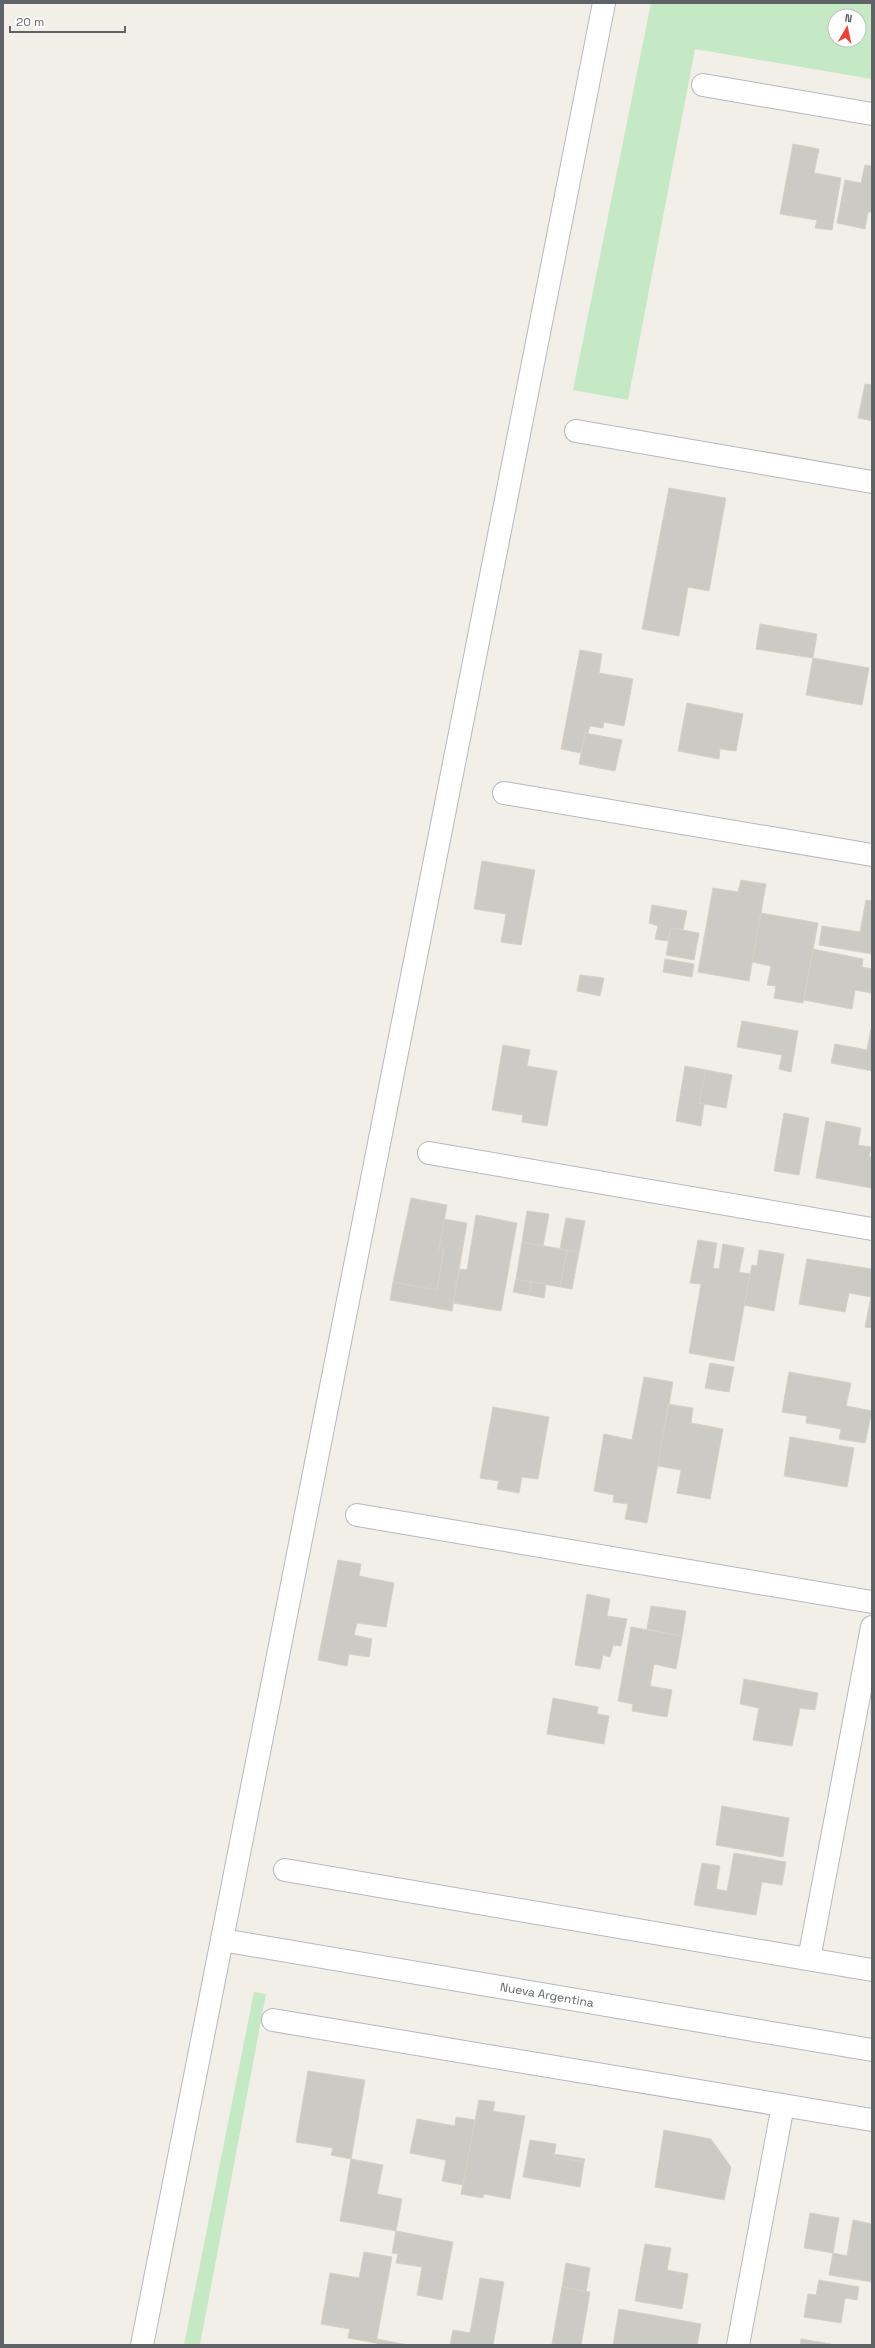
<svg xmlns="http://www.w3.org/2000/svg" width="875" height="2348" viewBox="0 0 875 2348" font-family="'Space Grotesk',sans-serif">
  <rect width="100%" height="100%" fill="#f1efe8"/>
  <!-- green -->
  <path fill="#c5e8c5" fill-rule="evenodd" d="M651 3H872V79L695 49 628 400 573 390ZM835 16H859V40H835Z
    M254 1992 266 1994 200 2345H184Z"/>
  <!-- building -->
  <path fill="#cccac5" stroke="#d6d1c6" d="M793 144 819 149 814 173 841 178 832 230 815 228 817 220 780 214Z
    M865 165 872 166V212H868L865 229 837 223 845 180 861 183Z
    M865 384 872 385V421L858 418Z
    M669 488 726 498 709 591 688 587 679 636 642 629Z
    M760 624 817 634 813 658 756 649Z
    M580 650 602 654 599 673 633 679 624 726 604 722 603 728 590 726 588 733H585L581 753 561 749Z
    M813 658 869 668 862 705 806 695Z
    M687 703 743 714 736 751 720 749 719 759 678 751Z
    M585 733 622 740 615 771 579 764Z
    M482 861 535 870 521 945 501 942 506 914 474 909Z
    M741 880 766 884 749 981 698 972 713 888 738 892Z
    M866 900 872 901V954L819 945 822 926 860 932Z
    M652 905 687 911 683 930 671 928 668 941 655 939 658 926 649 923Z
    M761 913 818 923 803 1003 774 998 776 986 767 985 771 966 752 962Z
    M671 928 699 933 694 960 666 955Z
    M813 949 863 959 862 967 872 969 871 993 855 990 852 1009 804 1000Z
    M665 959 694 964 692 977 663 972Z
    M580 975 604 978 600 996 577 991Z
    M742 1021 798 1031 791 1072 779 1069 782 1055 737 1047Z
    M871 1029 872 1071 831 1063 835 1044 867 1050Z
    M503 1045 530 1050 527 1066 557 1071 547 1126 522 1122 523 1115 492 1110Z
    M685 1066 706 1070 699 1103 704 1104 701 1126 676 1121Z
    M706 1070 732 1075 726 1108 699 1103Z
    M784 1113 809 1118 799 1175 774 1171Z
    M826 1121 861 1128 858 1145 871 1147 869 1157H872V1188L816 1178Z
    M411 1198 447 1205 439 1249 444 1250 437 1290 393 1282Z
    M527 1211 549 1214 543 1246 522 1242Z
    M476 1215 517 1223 501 1311 453 1303 459 1269 467 1270Z
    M566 1218 585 1221 579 1252 560 1249Z
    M444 1219 467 1223 452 1311 390 1300 393 1282 437 1290 444 1250 439 1249Z
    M698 1240 717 1243 713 1268 719 1269 723 1244 744 1248 739 1272 750 1274 734 1361 689 1353 701 1284 690 1283Z
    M522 1242 567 1250 560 1287 516 1279Z
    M567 1250 579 1252 572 1289 560 1287Z
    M759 1250 784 1254 774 1311 744 1305 752 1265 757 1266Z
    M807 1259 872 1269V1328L865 1327 871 1297 849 1293 845 1312 799 1304Z
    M516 1279 531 1282 529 1295 513 1292Z
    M531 1282 546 1284 544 1298 529 1295Z
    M710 1363 734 1367 729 1392 705 1388Z
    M789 1372 851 1383 846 1406 872 1411 865 1443 839 1439 841 1429 806 1423 807 1416 782 1412Z
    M644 1377 673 1382 647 1523 625 1519 628 1504 613 1502 614 1495 594 1491 604 1434 632 1440Z
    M668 1404 693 1408 691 1423 723 1429 710 1499 677 1493 681 1470 658 1466Z
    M493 1407 549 1417 538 1479 522 1477 519 1493 497 1489 499 1481 480 1478Z
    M790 1437 854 1448 847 1487 784 1476Z
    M338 1560 361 1564 359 1576 394 1583 386 1627 357 1623 354 1635 372 1639 369 1657 349 1654 347 1666 318 1660Z
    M587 1594 610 1599 607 1616 627 1619 621 1646 613 1645 610 1657 603 1655 600 1669 575 1665Z
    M651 1606 686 1611 682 1636 647 1629Z
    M631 1627 682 1636 676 1669 654 1664 650 1686 672 1690 667 1717 632 1711 633 1704 618 1701Z
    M744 1679 818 1693 815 1710 800 1708 792 1746 753 1740 759 1708 740 1704Z
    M553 1698 598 1707 597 1714 609 1716 604 1744 547 1734Z
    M722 1806 789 1818 783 1857 716 1845Z
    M734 1853 786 1862 782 1885 762 1882 756 1915 694 1905 702 1863 720 1866 716 1889 727 1891Z
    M308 2071 365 2080 351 2159 331 2155 333 2148 296 2142Z
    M479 2100 495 2102 493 2111 525 2116 510 2199 484 2194 483 2198 461 2194Z
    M456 2117 475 2120 463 2185 442 2181 446 2160 410 2153 417 2119 455 2126Z
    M664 2130 711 2139 731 2167 724 2200 655 2187Z
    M530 2140 556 2144 554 2157 584 2162 580 2187 523 2177Z
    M554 2154 585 2159 584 2162 554 2157Z
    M351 2159 383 2165 377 2194 402 2199 396 2231 340 2221Z
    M810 2213 839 2218 833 2253 804 2248Z
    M853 2220 872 2224V2282L829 2275 833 2253 847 2256Z
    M396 2231 453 2242 442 2300 417 2295 422 2267 396 2263 398 2254 392 2253Z
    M645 2244 671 2248 667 2270 688 2274 682 2309 635 2301Z
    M364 2252 392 2257 376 2343 348 2338 350 2329 321 2324 330 2273 359 2278Z
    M566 2263 590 2268 586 2292 562 2287Z
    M480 2278 504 2282 493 2345H450L453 2330 470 2333Z
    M819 2280 859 2287 857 2300 845 2298 841 2323 804 2317 808 2294 816 2295Z
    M562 2287 590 2292 581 2345 552 2344Z
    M619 2309 701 2324 697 2345H613Z
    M377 2339 408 2345H376Z
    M801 2339 831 2344 830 2345H800Z"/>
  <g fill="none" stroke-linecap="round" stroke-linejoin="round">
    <!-- minor casing -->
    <g stroke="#b5b8bc" stroke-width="24">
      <path id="minor" d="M703 85 872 114
        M576 431 872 482
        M504 793 872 855
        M429 1153 872 1229
        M357 1515 872 1602
        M285 1870 872 1970
        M222 1940 872 2050
        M809 1959 872 1627
        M273 2020 872 2120
        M142 2345 604 3
        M738 2345 783 2105"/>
    </g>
    <!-- minor -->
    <use href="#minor" stroke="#fff" stroke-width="22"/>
  </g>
  <g text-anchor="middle" stroke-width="3" stroke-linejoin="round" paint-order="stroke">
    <!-- street labels -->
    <g font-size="12" fill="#5f6368" stroke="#fff">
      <text transform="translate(547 1995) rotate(10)" y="4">Nueva Argentina</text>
    </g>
  </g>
  <!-- border -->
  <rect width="875" height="2348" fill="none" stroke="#5f6368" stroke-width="8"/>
  <!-- north arrow -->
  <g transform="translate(847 28) rotate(9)"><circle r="19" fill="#ffffff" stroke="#bfc1c3"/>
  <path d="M0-3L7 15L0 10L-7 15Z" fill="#ea4335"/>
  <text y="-6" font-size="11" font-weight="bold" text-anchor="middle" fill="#5f6368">N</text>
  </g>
  <!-- scale -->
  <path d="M10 26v6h115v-6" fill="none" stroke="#5f6368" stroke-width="2"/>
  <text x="16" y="26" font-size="12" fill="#5f6368" stroke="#ffffff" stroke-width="3" paint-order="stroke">20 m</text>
</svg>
